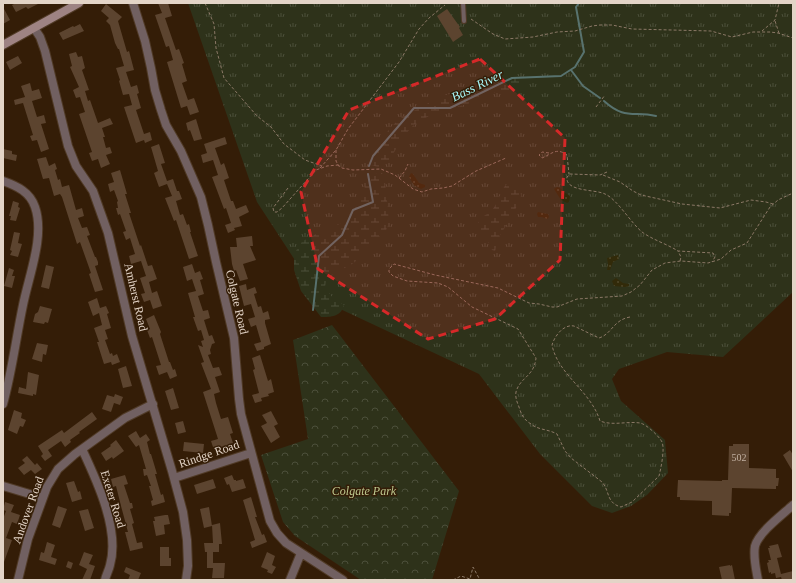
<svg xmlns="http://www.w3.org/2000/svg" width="796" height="583" viewBox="0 0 796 583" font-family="'Times New Roman',serif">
  <defs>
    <pattern id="grass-tufts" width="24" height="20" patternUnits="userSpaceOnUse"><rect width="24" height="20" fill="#2e321a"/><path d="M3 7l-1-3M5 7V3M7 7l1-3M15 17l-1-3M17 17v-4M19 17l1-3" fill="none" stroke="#4c4f3a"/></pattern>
    <pattern id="wetland-marsh" width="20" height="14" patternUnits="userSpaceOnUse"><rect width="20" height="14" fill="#2e321a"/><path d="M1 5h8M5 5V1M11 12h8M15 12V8" fill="none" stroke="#4c4f3a"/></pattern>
    <pattern id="sand-dots" width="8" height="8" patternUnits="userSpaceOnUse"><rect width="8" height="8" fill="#322a09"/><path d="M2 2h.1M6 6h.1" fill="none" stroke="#50482b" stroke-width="1.8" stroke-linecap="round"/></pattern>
    <pattern id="park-crowns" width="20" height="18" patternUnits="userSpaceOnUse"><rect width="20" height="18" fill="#2e321a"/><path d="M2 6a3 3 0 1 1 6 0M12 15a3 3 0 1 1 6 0" fill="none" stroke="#4c4f3a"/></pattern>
  </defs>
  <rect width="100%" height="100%" fill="#341d07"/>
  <!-- grass -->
  <path fill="url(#grass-tufts)" d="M188 3H793V292L723 357 667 352 619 369 612 379 621 401 665 440 668 473 647 495 631 506 612 513 592 506 540 454 479 374 321 300 257 202Z"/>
  <!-- wetland -->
  <path fill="url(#wetland-marsh)" d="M514 75 521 77 517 90C511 91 505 89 499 91 489 93 480 99 471 103 461 106 451 108 441 111 432 113 422 120 414 125 404 133 389 164 383 166 380 168 375 166 371 165L373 156 384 136 392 126 402 117 438 98 452 93 463 92 496 79Z
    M377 173H382L385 179C385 192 391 218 387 228 384 236 377 237 372 242 366 248 362 256 356 261 345 271 326 271 325 288L333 298 344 305C341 317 331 317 321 317L301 291 294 270V255L299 245 303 241 316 234 325 233 347 219 361 200 364 189 368 180 373 174Z
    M508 183H515L520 189 521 196 513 215 500 235 495 251 492 250 487 239 479 231 477 226C481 215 485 217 492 210 499 203 500 189 508 183Z"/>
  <!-- sand -->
  <path fill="url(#sand-dots)" d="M411 173 413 174 419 183 425 185V187L421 189 414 185 409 177Z
    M557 187 560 188 564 192 570 196 569 202 567 203 561 200 554 189Z
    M538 212 548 214 549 217 547 219 542 217H538L537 214Z
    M618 255 619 259 613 262 610 270H607L608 264 607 258Z
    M616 278 623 283 629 284V286C625 288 619 286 614 286L612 281Z"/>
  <!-- park -->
  <path fill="url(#park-crowns)" d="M332 325 459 491 432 580H361L295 536 283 522 261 455 308 439 293 340Z"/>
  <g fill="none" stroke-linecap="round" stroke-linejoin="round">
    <!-- stream -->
    <path stroke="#58726e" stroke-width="2" d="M571 70 583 86 600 98
      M604 101C625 120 633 111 656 116
      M369 166 373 156 414 108H450L512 78 561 76 575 67 584 52 576 7 579 3
      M313 310 319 256 342 235 353 210 373 202 368 174"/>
  </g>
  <!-- building -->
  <path fill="#5c442f" d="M16 3H40L28 9 26 7 16 12 12 5Z
    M158 3H168L172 16 165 18 176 50 179 49 184 63 182 64 187 81 182 83 188 100 194 98 199 112 190 115 187 106 181 108 167 62 173 60 169 46 166 47 155 15 162 13Z
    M106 4 122 17 118 21 127 52 129 51 134 70 126 72 131 87 137 85 139 93 137 94 141 108 136 110 144 134 150 132 152 140 145 143 144 140 136 143 124 107 132 105 129 94 123 95 119 81 120 80 116 68 124 66 119 49H118L115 43 110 25 106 21 109 18 101 11Z
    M3 7 10 20 3 24Z
    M447 9 460 27 459 28 463 35 453 42 437 16Z
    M80 24 84 31 63 40 59 33 73 26 74 27Z
    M76 52 78 57 82 56 85 68 82 70 89 90 85 91 88 101 90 100 98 123 110 118 113 124 102 128 105 137H103L106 148 110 147 112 153 106 155 110 164 101 168 98 159 92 161 89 153 92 152 79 114 85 112 80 97 76 98 73 90 79 87 70 67 72 66 69 54Z
    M18 56 22 63 10 70 6 62Z
    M30 83 32 91 39 89 42 98 32 101 37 117 44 115 46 123 41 124 49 149 41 152 37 140 32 141 30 136 33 135 23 103 15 105 14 100 25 97 21 86Z
    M196 119 202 139 194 141 190 130 188 131 186 123Z
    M225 137 227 144 215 148 221 165 224 163 229 178 224 180 231 201H233L236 209 246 205 249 212 239 217 242 226 234 228 235 230 228 233 225 225 231 223 226 208 224 209 212 177 218 175 213 160 203 163 201 155 207 153 204 144Z
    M159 144 165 163 161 164 167 181 173 179 177 191H179L182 199 176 201 180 215 183 214 187 225 189 224 191 232H190L198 256 189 259 176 220 174 221 165 198 172 196 167 184 159 187 154 173 158 171 151 147Z
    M3 149 12 151V154L17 155 16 161 3 158Z
    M46 157 49 166 55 163 57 169 55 170 58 180 60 179 62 187 69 185 76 210 82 208 84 216 78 218 82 228 87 227 90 235 87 236 95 257H96L98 262V265L95 266 103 290 95 292 89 274 91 273 80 242 77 244 62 197 60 194 54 196 49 178 43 179 37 159Z
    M120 170 127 194H125L131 213H129L140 246 141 245 148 266 152 265 157 279 149 282 152 293 157 291 162 306 153 309 150 300 144 302 141 294 145 293 140 278 146 276 141 261 131 264 129 256 135 254 130 238 126 240 123 232 126 231 120 214 118 215 116 208H118L117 202 118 201 114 190 110 192 108 184 114 182 111 173Z
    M13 201 19 203 18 207 20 208 16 221 10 220 11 216H9Z
    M14 232 20 233 18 243 22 244 18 257 10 255 12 251 10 250Z
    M252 236 253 246H250L256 260 243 264 248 279 240 281 236 270 234 271 232 264 230 247H237L236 238Z
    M192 264 195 273 200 271 203 279 200 280 204 294 198 296 203 311 208 310 210 318 204 320 209 336 212 335 215 343 212 344 210 350 211 354 208 355 213 368 219 367 222 375 215 377 220 392 214 394 216 403 221 419 228 417 233 433 230 434 233 443 214 450 211 441 218 439 203 392 211 389 201 363 204 362 198 345 203 347 201 341 204 340 201 330 198 331 193 317H195L188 293 196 291 192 279 187 281 183 267Z
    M46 265 54 267 49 289 41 287Z
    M9 268 14 270 12 276H15L12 288 4 286Z
    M246 284 247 290 255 287 257 293 254 294 258 307 261 306 263 313 268 311 270 319 265 320V323L271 344 264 347V349L257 351 254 344 261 342 256 325 251 327 248 319 255 317 251 304 244 306 239 286Z
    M97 298 100 308 106 306 109 313 107 314 111 328 105 330 108 339 105 340 110 354 112 353 113 356 117 354 120 362 112 365 111 362 104 364 97 342H99L94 328 102 325 99 313 93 316 88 302Z
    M40 306 52 309 48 323 45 322 44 324 33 322 35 314 38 312Z
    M154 315 161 332 160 334 169 362H170L173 370 175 369 177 376 170 379 167 372 159 375 156 366 161 365 152 337 150 338 147 330 150 329 146 319Z
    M37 343 48 345 46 355 43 354 42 362 32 359Z
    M260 355 268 381 271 379 274 392 268 394 269 396 261 398 262 401 255 403 252 395 259 393 253 370 255 369 252 358Z
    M126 366 132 386 123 388 118 369Z
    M28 372 39 375 36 395 33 394V396L18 393 19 387 26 389Z
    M173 388 179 408 171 410 165 391Z
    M115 394 123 397 120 405 114 403 111 412 102 409 107 395 114 397Z
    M14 410 22 413 21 418 26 420 23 427 20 426 17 434 8 430Z
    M271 411 278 424 274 426 280 437 271 443 261 426 267 423 262 415Z
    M92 412 97 419 79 432 80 433 70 440 71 442 65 447 61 441 48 450 52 456 45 461 41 456 43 454 38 446 62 430 64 433Z
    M183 421 186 432 178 434 175 423Z
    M136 431 140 438 146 434 150 440 147 442 150 454H151L157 474H155L161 495 163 494 165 502 152 506 151 501 153 500 149 486H151L147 475 144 476 143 469H146L139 445 136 447 128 436Z
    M116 440 124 451 113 459 112 457 106 461 101 453 111 446 110 445Z
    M184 442 204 444 203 453 183 451Z
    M733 444H749V468L776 469V478H779L778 486H776V489L732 488 731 513H729V516L712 515V501L680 500V497H677L678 480 722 481V480H728L729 446H733Z
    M790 450 793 455V472L783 455Z
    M27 456 35 465 37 463 42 469 35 474 31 470 24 475 18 468 25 463 22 460Z
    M125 475 128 484 124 485 130 503H132L133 508 130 509 134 523 132 524 137 543 142 542 143 548 130 551 125 532H128L121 506 116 486 113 487 111 479Z
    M232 475 234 480H236V481L243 479 246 488 232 492 229 484 227 485 224 478Z
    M213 479 216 488 197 494 194 485Z
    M74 481 78 492 80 491 82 499 72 502 66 483Z
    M251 497 257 517H255L262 535 264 534 267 542 252 548 250 542 255 540 243 500Z
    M5 502 14 505 11 512 20 515 17 524 12 522 6 538 12 540 4 562 3 519 6 511 3 510Z
    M58 506 67 509 60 528 52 525Z
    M209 507 212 526 204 528 200 509Z
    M88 509 94 528 85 531 79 511Z
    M165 515H168L170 524 164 525 165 534 156 536 153 521H155L154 517Z
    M220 523 222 544H219V552H213V563H225L224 578H212L213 568H207V552H205L204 543H213L212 525Z
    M47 542 55 545 51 557 57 559 55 565 39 560 41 552 44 553Z
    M778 544 782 557 777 558 781 574 793 571V580H782L781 577 776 578 775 573 771 574V572L769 573 767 563 769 562 768 560H771L768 548H770L769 546Z
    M160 547H169V558H171V566H160Z
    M84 552 93 555 89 564 95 566 90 580H82L87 569 79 565Z
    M267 552 275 556 272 565 276 567 272 574 267 572 268 570 261 567Z
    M68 561 73 563 71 569 66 567Z
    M730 565V566L732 565 735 580 728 579 722 580 719 567Z
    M126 567 141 573 138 580H128L130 575 124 572Z"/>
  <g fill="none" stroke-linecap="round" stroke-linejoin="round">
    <!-- service casing -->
    <g stroke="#503a26" stroke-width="6">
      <path id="service" d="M463 3 464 21"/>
    </g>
    <!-- minor casing -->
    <g stroke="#503a26" stroke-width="10">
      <path id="minor" d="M133 3 145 41 151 68 155 90 161 110 166 125 181 151 201 197 208 225 216 262 234 338 239 399 241 414 270 521 277 533 286 543 343 580
        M34 28 40 37 45 51 68 146 76 166 93 191 108 233 132 336 172 471 183 512 187 540 188 566 186 580
        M3 181C17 186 30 192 35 207 45 236 29 275 23 305 16 338 12 372 3 404
        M82 449C97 481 120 530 110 565 109 570 106 575 105 580
        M174 478 251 453
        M3 486 43 498
        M18 580 28 539 47 487 58 469 75 454 125 418 153 404
        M290 580 301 553
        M758 580C756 569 753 557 755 546 759 532 782 515 793 505"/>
    </g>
    <!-- secondary casing -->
    <g stroke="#503a26" stroke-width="10">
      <path id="secondary" d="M3 45 79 3"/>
    </g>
    <!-- path -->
    <path stroke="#8b7866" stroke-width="1" stroke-dasharray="3 2" stroke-linecap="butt" d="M205 3 214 24 216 48 224 78 257 116 271 127 284 144 305 160 322 166
      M471 19 493 34 505 39 533 37 557 32 575 31 592 26 600 25H612L632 29 711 31 732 37 753 32H770L778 33 793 38
      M775 21 779 33
      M762 31 775 20 779 3
      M596 107 605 95
      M336 150V161L338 165 342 168 353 170 381 169 395 175 413 189 422 192 431 189 443 188 452 186 476 171 506 158
      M549 153 542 152 539 155 542 158C552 154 556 147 567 155L569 174
      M320 168 336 150 348 129 399 62 419 29 429 18 445 5
      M607 172 600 175 570 174 567 177C565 192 595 189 605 194 617 199 631 223 642 232 653 240 667 244 678 251
      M603 175 620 182 633 191 641 195 682 204 720 208 751 200 766 202 773 204
      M399 178 405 171 408 164
      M288 188 273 208 274 212H277L282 208 316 170 327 166 338 165
      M680 261 681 257 678 251 713 253 715 257 712 262
      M630 317C613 320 612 334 599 338L574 326C564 324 555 335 552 345 558 375 591 391 600 421 613 426 627 421 640 423 646 424 659 436 662 442 665 449 661 468 659 476L632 502 621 507C606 503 610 491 602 482L571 458 565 451 557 434C548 429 538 430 531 424 524 420 521 414 519 407 517 402 515 397 516 392 520 377 534 377 536 358L518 329 472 307 448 287 438 283 407 281 393 276 389 272V269L394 264 435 275 498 288 529 303 539 304 552 307H557L577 299 622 296 631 292 640 285 652 270 665 263 681 261 708 263 721 259 731 250 747 243 770 207 778 200 793 193
      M453 580 461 576 470 579 473 567 480 580"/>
    <!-- service -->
    <use href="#service" stroke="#716061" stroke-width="4"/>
    <!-- minor -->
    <use href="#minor" stroke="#716061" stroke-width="8"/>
    <!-- secondary -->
    <use href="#secondary" stroke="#9e8383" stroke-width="8"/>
  </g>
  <!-- marked area -->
  <path fill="#d62828" fill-opacity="0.2" stroke="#d62828" stroke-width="3" stroke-dasharray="8 5" stroke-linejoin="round" d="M480 59 565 138 560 260 495 319 428 339 318 269 301 192 349 110Z"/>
  <g text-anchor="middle" stroke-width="3" stroke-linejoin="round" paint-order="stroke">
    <!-- number labels -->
    <g font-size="10" fill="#c1b0a1">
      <text x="739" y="461">502</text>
    </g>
    <!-- street labels -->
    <g font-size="12" fill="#e3d4c7" stroke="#341d07">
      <text transform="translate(136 297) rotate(77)" y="4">Amherst Road</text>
      <text transform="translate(237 302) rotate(77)" y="4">Colgate Road</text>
      <text transform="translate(209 454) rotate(-19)" y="4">Rindge Road</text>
      <text transform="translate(113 499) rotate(73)" y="4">Exeter Road</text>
      <text transform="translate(28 510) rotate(-70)" y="4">Andover Road</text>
    </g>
    <!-- park labels -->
    <g font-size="12" font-style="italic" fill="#bdc88f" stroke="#341d07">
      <text x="364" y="495">Colgate Park</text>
    </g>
    <!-- water labels -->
    <g font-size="13" font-style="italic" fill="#a6f5f5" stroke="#341d07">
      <text transform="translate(477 85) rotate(-26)" y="5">Bass River</text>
    </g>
  </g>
  <!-- border -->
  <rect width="796" height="583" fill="none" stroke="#e3d4c7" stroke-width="8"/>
</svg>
